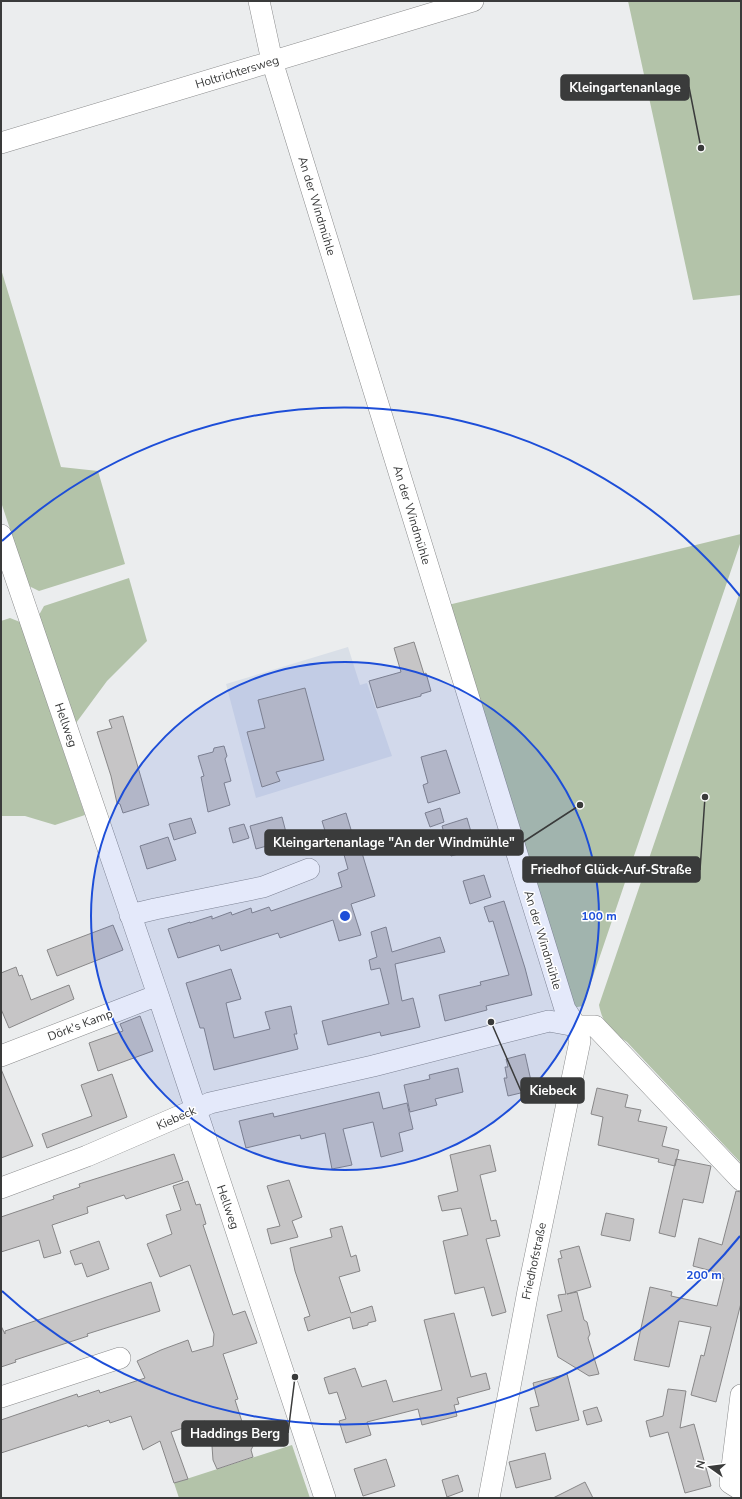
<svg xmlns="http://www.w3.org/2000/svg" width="742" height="1499" viewBox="0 0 742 1499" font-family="'Nunito Sans',sans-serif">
  <rect width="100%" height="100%" fill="#ebedee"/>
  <!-- built -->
  <path fill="#d9dfe7" d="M348 647 360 685 367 683 392 756 256 798 226 684Z"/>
  <!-- green -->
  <path fill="#b3c3a9" d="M628 1H741V295L693 300Z
    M1 269 61 467 98 471 125 564 39 591 29 586 1 502Z
    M741 534V541L583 1006 572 1008 448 605Z
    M129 578 147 641 107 681 76 723 39 615 44 606Z
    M741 589V1163L627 1042C611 1031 603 1025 599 1005Z
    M10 618 20 622 85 815 55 825 25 816H1V621Z
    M292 1445 310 1498H179L174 1483Z"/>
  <!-- building -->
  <path fill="#c6c5c6" stroke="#888788" d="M414 642 424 674 426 673 431 691 421 694V696L377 708 369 681 401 672 394 648Z
    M305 688 324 760 276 772 280 781 262 787 247 732 265 728 258 700Z
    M123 716 149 805 123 813 120 804 117 803 111 776 97 732 112 728 109 720Z
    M224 746 227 756 225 759 231 781 224 783 230 805 208 812 201 777 204 776 198 756 213 752 214 748Z
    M446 750 460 793 428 803 423 785 428 783 421 757Z
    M440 808 444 822 430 827 425 813Z
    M346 813 355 843H359L375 896 351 904 361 935 339 941 333 920 280 938 278 933 221 951 219 945 178 958 168 929 190 922V923L212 916V919L231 912 232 915 251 908 252 913 269 907 271 911 342 887 338 873 348 869 341 844 330 847 322 821Z
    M282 817 288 840 256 849 250 826Z
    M191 818 196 833 174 840 169 824Z
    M467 818 476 849 451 856 442 826Z
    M244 824 249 838 233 843 229 828Z
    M168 837 176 860 147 869 140 846Z
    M484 875 491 897 470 904 463 881Z
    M504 901 525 968 532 995 486 1006 487 1010 445 1021 439 995 481 985 480 982 509 975 493 921 489 922 484 907Z
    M113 925 123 950 57 976 47 950Z
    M386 927 392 952 440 937 445 952 395 964 402 1001 413 998 420 1027 381 1036 380 1032 328 1045 322 1021 389 1004 380 968 371 970 369 960 377 957 371 932Z
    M16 967 19 976 22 975 31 1000 69 985 74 999 9 1028 1 1009V973Z
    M231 969 241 999 226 1003 234 1038 270 1029 265 1012 291 1006 297 1034H294L298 1049 214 1070 204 1028H200L186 983Z
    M140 1016 153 1051 98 1071 89 1043 123 1031 120 1024Z
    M525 1054 533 1090 508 1096 504 1078H507L505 1067H508L506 1059Z
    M458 1068 463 1092 435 1099 437 1105 410 1112 404 1085 430 1079 429 1075Z
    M1 1069 33 1146 1 1158Z
    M112 1074 127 1117 47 1148 42 1134 92 1116 81 1085Z
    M597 1088 628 1095 625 1107 641 1110 638 1121 667 1127 662 1146 679 1150 675 1166 658 1162 659 1159 598 1145 603 1117 591 1114Z
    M379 1092 383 1109 407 1103 413 1129 399 1133 403 1151 381 1157 373 1122 343 1129 352 1165 332 1169 325 1133 301 1139 300 1135 246 1148 239 1121 273 1113 274 1117Z
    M490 1145 496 1171 480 1175 491 1221 496 1220 500 1236 486 1239 506 1312 492 1316 484 1287 455 1294 443 1241 468 1235 461 1208 442 1211 438 1196 458 1191 450 1155Z
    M174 1154 183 1180 126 1199 124 1195 87 1207 88 1213 52 1225 61 1253 44 1258 39 1240 1 1252V1217L54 1199 53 1196 80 1187 79 1184Z
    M676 1159 711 1166 703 1203 683 1199 675 1237 659 1233Z
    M289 1180 302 1217 292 1221 298 1237 271 1244 267 1229 280 1226 267 1186Z
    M188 1181 196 1205 200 1204 206 1224 203 1225 233 1315 245 1311 257 1343 223 1354 238 1399 235 1400 246 1434 256 1440 251 1450 253 1457 217 1469 213 1460 212 1446 205 1421 171 1432 188 1479 174 1483 160 1441 143 1450 131 1416 110 1423 109 1420 88 1427 87 1425 1 1453V1420L77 1394 78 1397 99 1390 100 1393 145 1378 137 1361 161 1350 188 1340 192 1352 213 1346 214 1334 190 1265 160 1277 147 1244 172 1234 166 1215 181 1210 173 1186Z
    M736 1191 741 1192V1303L716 1402 691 1395 701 1355 704 1356 711 1327 679 1321 669 1367 634 1360 650 1287 672 1292 671 1296 717 1306 724 1278H722L723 1274 693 1266 699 1238 722 1245Z
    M606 1213 634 1219 630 1241 601 1235Z
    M342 1226 351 1257 356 1255 360 1271 339 1277 351 1313 372 1306 376 1321 368 1323V1325L353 1329 350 1317 308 1331 304 1318 310 1316 295 1271 290 1248 332 1237 330 1229Z
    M99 1241 109 1269 87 1277 82 1263 75 1265 70 1251Z
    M579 1246 591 1287 567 1294 577 1292 584 1320 587 1322 590 1334 588 1338 599 1374 589 1376 558 1357 547 1315 562 1311 558 1295 566 1294 558 1259 562 1258 560 1251Z
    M151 1282 160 1311 87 1334 88 1336 15 1360 16 1362 1 1367V1326L5 1334V1331Z
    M454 1313 471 1377 486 1373 490 1389 457 1398 459 1404 454 1405 457 1416 422 1425 418 1409 367 1422 371 1435 346 1443 339 1421 346 1419 337 1392 329 1394 324 1378 355 1368 362 1387 386 1380 393 1402 442 1390 424 1320Z
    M567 1374 579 1420 536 1431 530 1408 539 1406 533 1383Z
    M668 1389 686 1391 680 1428 694 1424 711 1486 685 1493 668 1432 650 1437 646 1421 663 1416Z
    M597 1407 602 1421 587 1425 583 1411Z
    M545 1453 551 1479 516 1488 509 1462Z
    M386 1459 395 1486 363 1496 354 1469Z
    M458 1475 463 1491 447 1497 442 1480Z
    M585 1482 593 1498H553Z"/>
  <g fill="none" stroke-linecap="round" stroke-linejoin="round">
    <!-- street casing -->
    <g stroke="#8a8b8c" stroke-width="22">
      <path id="street" d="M259 1 272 61 565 1009 576 1026 580 1041 528 1291 489 1498
        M1 143 473 1
        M1 535 158 995 325 1498
        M130 915 155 909 263 887 309 869
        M1 1056 158 995
        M1 1188 87 1156 210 1103 373 1066 549 1021 576 1026H595L741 1180
        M741 1395 730 1483 741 1490
        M1 1397 120 1358"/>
    </g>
    <!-- street -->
    <use href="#street" stroke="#fff" stroke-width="21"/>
  </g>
  <!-- distance rings -->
  <circle cx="345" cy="916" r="254" fill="#1d4ed8" fill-opacity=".12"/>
  <g fill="none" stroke="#1d4ed8" stroke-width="2">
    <circle cx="345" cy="916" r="254"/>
    <path d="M740 1236A508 508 0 0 1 2 1291M2 541A508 508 0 0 1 740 596"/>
  </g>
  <g text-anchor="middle" stroke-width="3" stroke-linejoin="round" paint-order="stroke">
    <!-- street labels -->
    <g font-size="12" fill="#3a3b3b" stroke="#fff">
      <text transform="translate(237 72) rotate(-17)" y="4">Holtrichtersweg</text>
      <text transform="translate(317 206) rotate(73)" y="4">An der Windmühle</text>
      <text transform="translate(412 515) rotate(73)" y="4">An der Windmühle</text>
      <text transform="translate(66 725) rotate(71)" y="4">Hellweg</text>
      <text transform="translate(543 940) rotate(73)" y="4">An der Windmühle</text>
      <text transform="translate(80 1025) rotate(-21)" y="4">Dörk's Kamp</text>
      <text transform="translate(176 1118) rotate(-24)" y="4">Kiebeck</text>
      <text transform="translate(228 1207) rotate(71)" y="4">Hellweg</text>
      <text transform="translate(534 1261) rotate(-78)" y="4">Friedhofstraße</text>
    </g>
  </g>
  <circle cx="345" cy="916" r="6" fill="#1d4ed8" stroke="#fff" stroke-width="2"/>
  <g font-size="12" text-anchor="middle" font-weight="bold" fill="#1d4ed8" stroke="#fff" stroke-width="3" stroke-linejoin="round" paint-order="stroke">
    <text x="599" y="920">100 m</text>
    <text x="704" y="1279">200 m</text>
  </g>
  <!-- callouts -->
  <path fill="none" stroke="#3a3b3b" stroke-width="1.5" d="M701 148L689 87M580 805L523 842M705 797L700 870M491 1022L521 1091M295 1377L288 1433"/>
  <g fill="#3a3b3b" stroke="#fff" stroke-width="1.5">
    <circle cx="701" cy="148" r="4"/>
    <circle cx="580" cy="805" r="4"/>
    <circle cx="705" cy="797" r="4"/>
    <circle cx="491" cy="1022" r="4"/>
    <circle cx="295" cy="1377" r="4"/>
  </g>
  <g fill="#3a3b3b" stroke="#3a3b3b" stroke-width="1.5">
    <rect x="561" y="75" width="128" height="25" rx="4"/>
    <rect x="265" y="830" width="258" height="25" rx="4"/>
    <rect x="523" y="857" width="177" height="25" rx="4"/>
    <rect x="521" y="1078" width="63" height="25" rx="4"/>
    <rect x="182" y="1421" width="106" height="25" rx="4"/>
  </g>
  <g font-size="13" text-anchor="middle" font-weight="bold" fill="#fff">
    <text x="625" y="92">Kleingartenanlage</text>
    <text x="394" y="847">Kleingartenanlage "An der Windmühle"</text>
    <text x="611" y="874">Friedhof Glück-Auf-Straße</text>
    <text x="553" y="1095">Kiebeck</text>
    <text x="235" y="1438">Haddings Berg</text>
  </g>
  <!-- border -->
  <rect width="742" height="1499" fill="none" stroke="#3a3b3b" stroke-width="4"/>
  <!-- north arrow -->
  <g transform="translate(710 1467) rotate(284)" stroke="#ffffff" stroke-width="3" paint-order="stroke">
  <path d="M0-3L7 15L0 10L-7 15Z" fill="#3a3b3b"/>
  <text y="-6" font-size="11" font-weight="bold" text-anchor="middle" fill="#3a3b3b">N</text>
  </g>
</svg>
